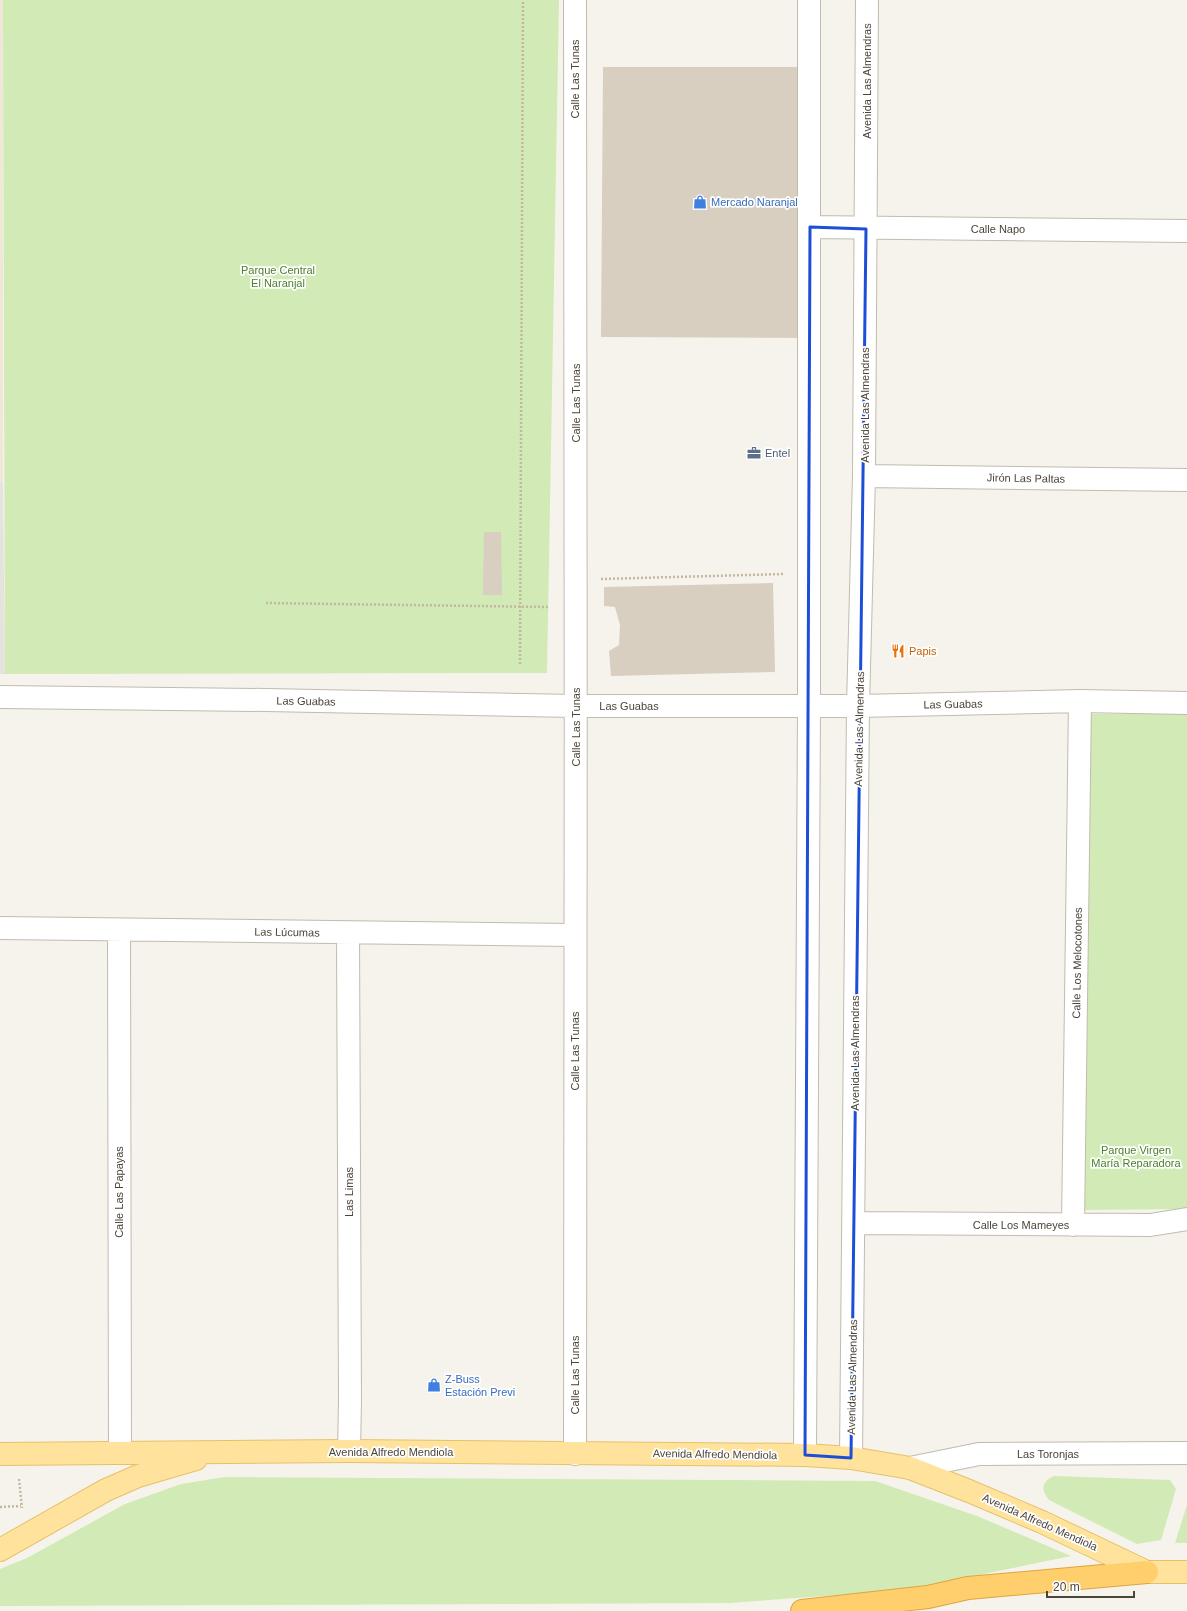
<svg xmlns="http://www.w3.org/2000/svg" width="1187" height="1611" viewBox="0 0 1187 1611" font-family="Helvetica,sans-serif">
  <rect width="100%" height="100%" fill="#f6f3ec"/>
  <!-- industrial -->
  <path fill="#e6e2dd" d="M0 482H3L5 674H0Z"/>
  <!-- education -->
  <path fill="#efe8d6" d="M0 0H3V482H0Z"/>
  <!-- green -->
  <path fill="#d2eab5" d="M3 0H559L547 673 5 674Z
    M1091 714H1187V1209L1083 1210Z
    M1054 1476 1170 1480 1176 1489 1161 1540 1137 1544 1049 1500C1041 1490 1041 1482 1054 1476Z
    M225 1477 875 1481 977 1516 1071 1556 906 1590 729 1603 0 1606V1569L27 1558 125 1504 181 1484Z
    M1187 1505V1543H1175Z"/>
  <!-- building -->
  <path fill="#d8cfc1" d="M603 67H798L799 338 601 337Z
    M484 532H501L502 595H483Z
    M773 583 775 672 611 676 609 651 619 645 620 625 615 607 604 606V587Z"/>
  <g fill="none" stroke-linecap="round" stroke-linejoin="round">
    <!-- minor casing -->
    <g stroke="#c2bbae" stroke-width="24">
      <path id="minor" d="M575 0C577 485 575 969 575 1454
        M810 227 1187 231
        M864 476 1187 480
        M0 697 266 700 576 706H858L1080 701 1187 703
        M0 928 575 935
        M119 930 120 1453
        M348 933 350 1401 349 1451
        M854 1223 1150 1225 1187 1219
        M1073 1225 1080 701
        M805 1455 809 706V0
        M851 1458 858 706 864 476 867 0
        M910 1468 979 1454 1187 1453"/>
    </g>
    <!-- major casing -->
    <g stroke="#e6c16a" stroke-width="24">
      <path id="major" d="M0 1454 349 1451 805 1455 851 1458 910 1468 969 1491 1042 1522 1147 1572H1187
        M0 1550 106 1490 138 1476 196 1459"/>
    </g>
    <!-- highway casing -->
    <g stroke="#e0a43c" stroke-width="24">
      <path id="highway" d="M802 1611 928 1597 968 1588 1147 1572"/>
    </g>
    <!-- path -->
    <path stroke="#c4b79f" stroke-width="2.5" stroke-dasharray="2 2" stroke-linecap="butt" d="M601 579 784 574
      M266 603 549 607
      M520 664 523 0
      M19 1479 22 1508
      M0 1507 21 1506"/>
    <!-- minor -->
    <use href="#minor" stroke="#fff" stroke-width="22"/>
    <!-- major -->
    <use href="#major" stroke="#ffe39c" stroke-width="22"/>
    <!-- highway -->
    <use href="#highway" stroke="#ffcf6e" stroke-width="22"/>
  </g>
  <!-- marked area -->
  <path fill="none" stroke="#1d4ed8" stroke-width="3" stroke-linejoin="round" d="M810 227 866 229 851 1458 805 1455Z"/>
  <!-- icons -->
  <defs>
    <g id="shop-bare" transform="scale(1.08)"><path d="M-5-2.5h2.3a2.7 3.5 0 0 1 5.4 0H5L5.5 6h-11ZM-1.5-2.5h3a1.5 2.3 0 0 0-3 0Z" fill="#3f7fe0" stroke="#fff" stroke-width="2.5" paint-order="stroke"/></g>
    <g id="office-bare" transform="scale(1.08)"><path d="M-6-3h4V-5.5h4V-3h4V5H-6ZM-1-4.5V-3h2v-1.5ZM-6 0V1H6V0Z" fill="#5c6f8a" stroke="#fff" stroke-width="2.5" paint-order="stroke"/></g>
    <g id="restaurant-bare" transform="scale(1.08)"><path d="M-5-6h1v4h1v-4h1v4h1v-4h1v5L-1.5 .5V6h-2V.5L-5-1ZM5-6V6H3V1.5H1.5Q1.5-4 5-6Z" fill="#e8710a" stroke="#fff" stroke-width="2.5" paint-order="stroke"/></g>
  </defs>
  <g fill-rule="evenodd">
    <use href="#shop-bare" x="700" y="202"/>
    <use href="#office-bare" x="754" y="453"/>
    <use href="#restaurant-bare" x="898" y="651"/>
    <use href="#shop-bare" x="434" y="1385"/>
  </g>
  <g text-anchor="middle" stroke-width="3.5" stroke-linejoin="round" paint-order="stroke">
    <!-- street labels -->
    <g font-size="11" fill="#4b4439" stroke="#fff">
      <text transform="translate(575 79) rotate(-90)" y="4">Calle Las Tunas</text>
      <text transform="translate(867 81) rotate(-90)" y="4">Avenida Las Almendras</text>
      <text x="998" y="233">Calle Napo</text>
      <text transform="translate(576 403) rotate(-90)" y="4">Calle Las Tunas</text>
      <text transform="translate(865 405) rotate(-90)" y="4">Avenida Las Almendras</text>
      <text transform="translate(1026 478) rotate(1)" y="4">Jirón Las Paltas</text>
      <text transform="translate(306 701) rotate(1)" y="4">Las Guabas</text>
      <text transform="translate(953 704) rotate(-1)" y="4">Las Guabas</text>
      <text x="629" y="710">Las Guabas</text>
      <text transform="translate(576 727) rotate(-90)" y="4">Calle Las Tunas</text>
      <text transform="translate(859 729) rotate(-89)" y="4">Avenida Las Almendras</text>
      <text transform="translate(287 932) rotate(1)" y="4">Las Lúcumas</text>
      <text transform="translate(1077 963) rotate(-89)" y="4">Calle Los Melocotones</text>
      <text transform="translate(575 1051) rotate(-90)" y="4">Calle Las Tunas</text>
      <text transform="translate(855 1053) rotate(-90)" y="4">Avenida Las Almendras</text>
      <text transform="translate(119 1192) rotate(-90)" y="4">Calle Las Papayas</text>
      <text transform="translate(349 1192) rotate(-90)" y="4">Las Limas</text>
      <text x="1021" y="1229">Calle Los Mameyes</text>
      <text transform="translate(575 1375) rotate(-90)" y="4">Calle Las Tunas</text>
      <text transform="translate(852 1377) rotate(-89)" y="4">Avenida Las Almendras</text>
      <text x="391" y="1456">Avenida Alfredo Mendiola</text>
      <text transform="translate(715 1454) rotate(1)" y="4">Avenida Alfredo Mendiola</text>
      <text x="1048" y="1458">Las Toronjas</text>
      <text transform="translate(1040 1522) rotate(24)" y="4">Avenida Alfredo Mendiola</text>
    </g>
    <!-- shop labels -->
    <g font-size="11" fill="#366cbe" stroke="#fff" text-anchor="start">
      <text x="711" y="206">Mercado Naranjal</text>
      <text x="445" y="1383">Z-Buss<tspan x="445" dy="13">Estación Previ</tspan></text>
    </g>
    <!-- park labels -->
    <g font-size="11" fill="#4a7f2a" stroke="#fff">
      <text x="278" y="274">Parque Central<tspan x="278" dy="13">El Naranjal</tspan></text>
      <text x="1136" y="1154">Parque Virgen<tspan x="1136" dy="13">María Reparadora</tspan></text>
    </g>
    <!-- service labels -->
    <g font-size="11" fill="#4e5e75" stroke="#fff" text-anchor="start">
      <text x="765" y="457">Entel</text>
    </g>
    <!-- food labels -->
    <g font-size="11" fill="#c56008" stroke="#fff" text-anchor="start">
      <text x="909" y="655">Papis</text>
    </g>
  </g>
  <!-- scale -->
  <path d="M1047 1591v6h87v-6" fill="none" stroke="#4b4439" stroke-width="2"/>
  <text x="1053" y="1591" font-size="12" fill="#4b4439" stroke="#ffffff" stroke-width="3" paint-order="stroke">20 m</text>
</svg>
